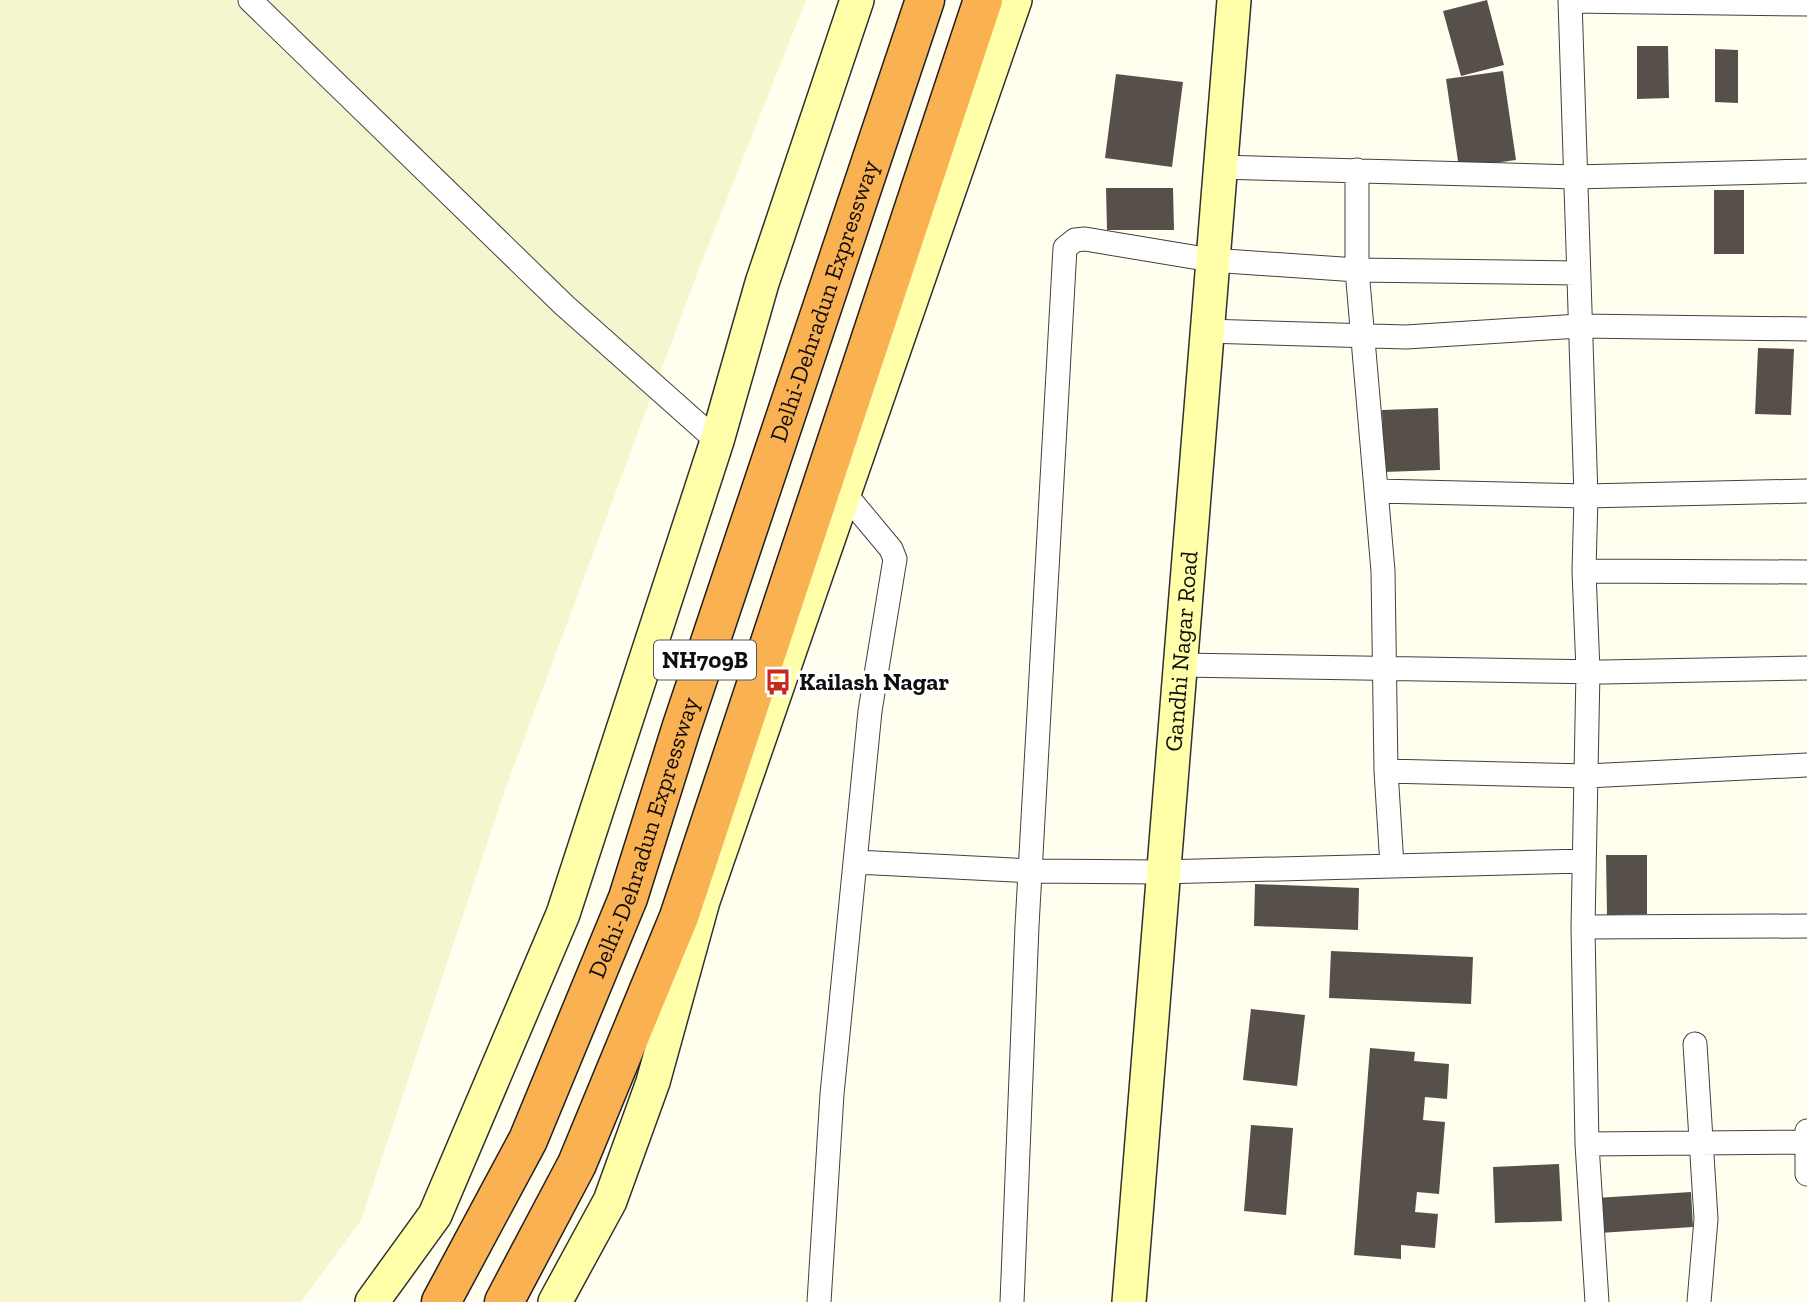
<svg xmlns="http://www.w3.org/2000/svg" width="1807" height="1302" viewBox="0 0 1807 1302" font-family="'Zilla Slab',serif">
  <rect width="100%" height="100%" fill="#fffeef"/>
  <!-- farmland -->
  <path fill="#f5f6ce" d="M0 0H806L698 271 505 790 361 1220 301 1302H0Z"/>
  <!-- building -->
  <path fill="#57504a" d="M1487 0 1504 65 1461 76 1443 11Z
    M1637 46H1668L1669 98 1637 99Z
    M1715 49 1738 50V103L1715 102Z
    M1503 71 1516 160 1459 168 1446 79Z
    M1116 74 1183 82 1172 167 1105 158Z
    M1106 188H1173L1174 230H1107Z
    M1714 190H1744V254H1714Z
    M1758 348 1794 349 1791 415 1755 414Z
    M1438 408 1440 470 1384 472 1382 410Z
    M1606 855H1647V914L1607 915Z
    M1255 884 1359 888 1358 930 1254 926Z
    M1331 951 1473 957 1471 1004 1329 998Z
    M1251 1009 1305 1015 1297 1086 1243 1080Z
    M1370 1048 1415 1052 1414 1061 1449 1064 1447 1099 1425 1097 1423 1120 1445 1122 1439 1194 1417 1192 1415 1212 1438 1214 1435 1248 1401 1245V1259L1354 1255Z
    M1251 1125 1293 1128 1286 1215 1244 1211Z
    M1559 1164 1562 1221 1495 1223 1493 1167Z
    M1691 1192 1693 1227 1599 1233 1596 1198Z"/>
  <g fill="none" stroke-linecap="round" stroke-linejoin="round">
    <!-- street casing -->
    <g stroke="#414141" stroke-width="25">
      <path id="street" d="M250 0 564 305 717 441
        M1570 0 1586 496 1584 571 1588 671 1583 927 1587 1144 1597 1302
        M1570 1 1807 4
        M1220 167 1575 177 1807 171
        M1357 170V270L1383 571 1386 771 1392 866
        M1206 331 1406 337 1579 326 1807 329
        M1376 491 1586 496 1807 491
        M1584 571 1807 572
        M1179 665 1603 672 1807 668
        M1386 771 1587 776 1807 765
        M856 862 1031 871 1161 872 1584 861
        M1583 927 1807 926
        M1695 1044 1706 1219 1699 1302
        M1807 1131V1174
        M1587 1144 1807 1142
        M819 1302 832 1094 870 711 895 559 891 549 846 495
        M1012 1302 1027 926 1065 248 1075 240 1085 239 1211 260 1357 270 1577 273"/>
    </g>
    <!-- secondary casing -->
    <g stroke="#303030" stroke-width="36">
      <g id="secondary">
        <path d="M372 1302 435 1215 563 914 717 441 762 283 857 0"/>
        <path d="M555 1302 610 1201 653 1082 703 901 1015 0"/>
        <path id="s1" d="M1129 1302 1234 0"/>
      </g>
    </g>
    <!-- highway casing -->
    <g stroke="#1f1f1f" stroke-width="41">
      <g id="highway">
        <path id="s2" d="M441 1302 528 1140 628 898 681 729 925 0"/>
        <path d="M504 1302 577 1164 679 917 983 0"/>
      </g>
    </g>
    <!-- street -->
    <use href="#street" stroke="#fff" stroke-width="23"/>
    <!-- secondary -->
    <use href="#secondary" stroke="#ffa" stroke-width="33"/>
    <!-- highway -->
    <use href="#highway" stroke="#fab152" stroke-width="38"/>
  </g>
  <!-- icons -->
  <defs>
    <g id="bus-bare" transform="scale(2.1)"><path d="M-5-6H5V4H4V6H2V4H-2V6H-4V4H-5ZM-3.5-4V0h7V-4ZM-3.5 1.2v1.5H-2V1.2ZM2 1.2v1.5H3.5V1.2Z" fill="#c42a20" stroke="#fff" stroke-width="2.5" paint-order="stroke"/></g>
  </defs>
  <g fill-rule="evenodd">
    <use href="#bus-bare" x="778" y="682"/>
  </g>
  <g text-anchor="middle" stroke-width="7" stroke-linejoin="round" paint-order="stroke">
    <!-- shield labels -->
    <rect fill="#fff" stroke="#565656" stroke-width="2" x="654" y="640.5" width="102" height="39" rx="5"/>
    <g font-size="23" font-weight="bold" fill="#0e0e0e">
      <text x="705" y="668">NH709B</text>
    </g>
    <!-- street labels -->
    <g font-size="24" fill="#0e0e0e" stroke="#fff">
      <text dy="8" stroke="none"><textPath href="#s2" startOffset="1074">Delhi-Dehradun Expressway</textPath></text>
      <text dy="8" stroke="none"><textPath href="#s1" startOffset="653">Gandhi Nagar Road</textPath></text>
      <text dy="8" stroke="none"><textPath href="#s2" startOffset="508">Delhi-Dehradun Expressway</textPath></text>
    </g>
    <!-- poi labels -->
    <g font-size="24" font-weight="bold" fill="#0e0e0e" stroke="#fff" text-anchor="start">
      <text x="799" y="690">Kailash Nagar</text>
    </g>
  </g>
</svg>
